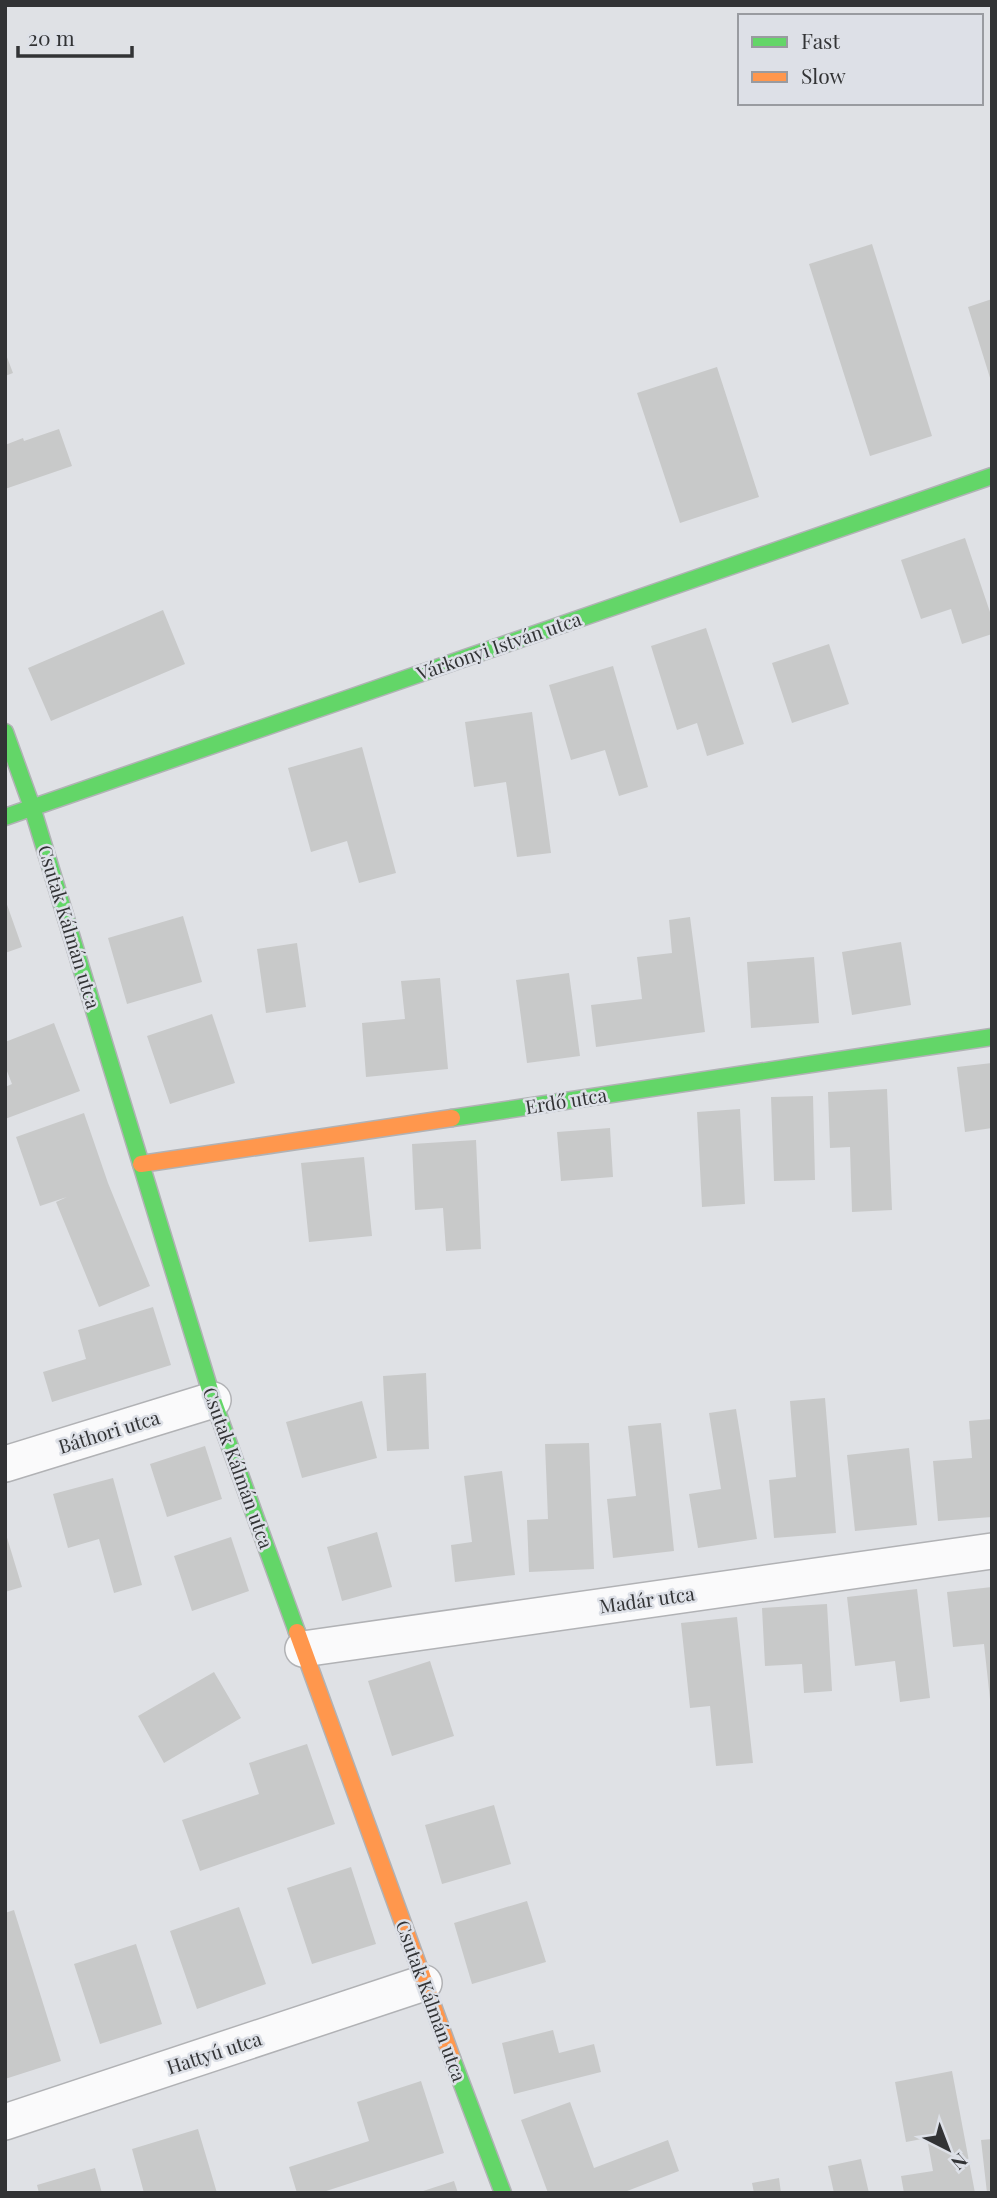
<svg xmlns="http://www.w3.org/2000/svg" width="997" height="2198" viewBox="0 0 997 2198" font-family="'Playfair Display',serif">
  <rect width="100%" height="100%" fill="#dfe1e5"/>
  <!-- building -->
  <path fill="#c8c9c9" d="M872 244 932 436 870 456 809 264Z
    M992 299V380L991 381 968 307Z
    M5 352 13 373 5 376Z
    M717 367 759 497 680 523 637 393Z
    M59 429 72 466 5 489V445L23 438 24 441Z
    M965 538 992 618V634L962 644 951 609 921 619 901 560Z
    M163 610 185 664 51 721 28 668Z
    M706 628 744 744 707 756 697 723 677 730 651 646Z
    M829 644 849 704 792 723 772 663Z
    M613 666 648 787 619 796 605 750 571 760 549 685Z
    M532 712 551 853 517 857 506 782 474 787 465 722Z
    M362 747 396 873 359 883 347 841 311 852 288 768Z
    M5 899 22 947 5 953Z
    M183 916 202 982 127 1004 108 938Z
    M690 917 705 1032 596 1047 591 1005 642 999 637 957 672 953 669 920Z
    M901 942 911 1005 852 1015 842 952Z
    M297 943 306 1007 266 1013 257 949Z
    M814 957 819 1023 751 1028 747 962Z
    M569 973 580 1056 527 1063 516 980Z
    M440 978 448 1069 366 1077 362 1023 405 1019 401 981Z
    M212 1014 235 1083 170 1104 147 1036Z
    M54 1023 80 1091 5 1119V1087L12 1084 5 1066V1042Z
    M992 1063V1128L965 1132 957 1067Z
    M887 1089 892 1210 852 1212 850 1147 830 1148 828 1092Z
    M813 1096 815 1180 774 1181 771 1097Z
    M740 1109 745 1204 702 1207 697 1112Z
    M84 1113 108 1183 150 1286 99 1307 56 1202 67 1197 40 1206 16 1137Z
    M610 1128 613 1177 561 1181 557 1132Z
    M476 1140 481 1249 446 1251 443 1208 415 1210 412 1144Z
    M364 1157 372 1236 309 1242 301 1163Z
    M153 1307 171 1365 52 1402 43 1372 86 1359 78 1330Z
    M426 1373 429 1449 387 1451 383 1376Z
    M825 1398 836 1533 774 1538 769 1480 796 1477 790 1401Z
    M362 1401 377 1458 302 1478 286 1422Z
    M736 1409 757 1539 698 1548 689 1494 721 1489 709 1413Z
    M992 1419V1517L938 1521 933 1461 972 1458 969 1421Z
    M661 1423 674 1551 613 1558 607 1499 636 1496 628 1426Z
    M589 1443 594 1569 529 1572 527 1520 548 1519 545 1444Z
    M205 1446 222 1499 167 1517 150 1464Z
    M909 1448 917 1525 855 1531 847 1455Z
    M502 1471 515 1575 455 1582 451 1545 472 1542 464 1476Z
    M113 1478 142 1585 114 1593 99 1539 68 1548 53 1494Z
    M5 1531 22 1587 5 1592Z
    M377 1532 392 1587 342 1601 327 1547Z
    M231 1537 249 1591 192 1611 174 1556Z
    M992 1587V1698L990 1699 984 1644 953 1647 947 1592Z
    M917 1589 930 1698 900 1702 895 1661 855 1666 847 1597Z
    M827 1604 832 1691 804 1693 802 1664 765 1666 762 1608Z
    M737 1617 753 1763 716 1766 710 1706 690 1708 681 1623Z
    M430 1661 454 1736 392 1756 368 1681Z
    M214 1672 241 1718 164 1763 138 1716Z
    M307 1744 335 1824 200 1871 182 1820 259 1794 249 1763Z
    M494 1805 511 1864 442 1884 425 1825Z
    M351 1867 376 1944 312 1964 287 1888Z
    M527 1901 546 1962 472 1984 454 1923Z
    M239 1907 266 1984 197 2009 170 1931Z
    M14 1910 61 2061 5 2079V1913Z
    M136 1944 162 2024 100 2044 74 1964Z
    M553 2030 559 2053 594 2044 601 2072 514 2094 502 2043Z
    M952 2071 975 2193H904L901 2176 933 2171 927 2138 906 2142 895 2082Z
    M421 2081 444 2153 320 2193H297L289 2167 369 2141 357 2102Z
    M570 2102 594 2168 668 2140 679 2171 622 2193H548L521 2120Z
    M198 2129 217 2193H144L132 2149Z
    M992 2139V2193H987L981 2140Z
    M861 2159 869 2193H834L828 2166Z
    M95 2168 102 2193H39L37 2185Z
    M779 2178 781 2193H754L752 2183Z
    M454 2181 458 2193H421L420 2192Z"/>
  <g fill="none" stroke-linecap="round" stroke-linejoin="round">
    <!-- street casing -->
    <g stroke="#b1b2b5" stroke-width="38">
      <path id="street" d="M5 1464 213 1400
        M303 1649 992 1551
        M5 2122 424 1983"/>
    </g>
    <!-- fast casing -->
    <g stroke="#b1b2b5" stroke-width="19">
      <path id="fast" d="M5 732 32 807 213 1400 297 1632
        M5 817 992 476
        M452 1118 992 1037
        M452 2058 503 2193"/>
    </g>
    <!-- slow casing -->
    <g stroke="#b1b2b5" stroke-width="19">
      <path id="slow" d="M141 1164 452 1118
        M297 1632 452 2058"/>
    </g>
    <!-- street -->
    <use href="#street" stroke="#fafafb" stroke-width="35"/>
    <!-- fast -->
    <use href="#fast" stroke="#63d668" stroke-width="16"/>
    <!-- slow -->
    <use href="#slow" stroke="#ff974d" stroke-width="16"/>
  </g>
  <g text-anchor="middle" stroke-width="5" stroke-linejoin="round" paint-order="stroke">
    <!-- street labels -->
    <g font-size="19" fill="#323335" stroke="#dde0e7">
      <text transform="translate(499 646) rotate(-19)" y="7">Várkonyi István utca</text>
      <text transform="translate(69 927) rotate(73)" y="7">Csutak Kálmán utca</text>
      <text transform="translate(566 1101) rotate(-9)" y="7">Erdő utca</text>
      <text transform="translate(109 1432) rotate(-17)" y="7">Báthori utca</text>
      <text transform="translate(238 1468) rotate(70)" y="7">Csutak Kálmán utca</text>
      <text transform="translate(647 1600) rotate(-8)" y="7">Madár utca</text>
      <text transform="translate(431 2001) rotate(70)" y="7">Csutak Kálmán utca</text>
      <text transform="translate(214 2053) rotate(-18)" y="7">Hattyú utca</text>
    </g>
  </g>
  <!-- border -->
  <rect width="997" height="2198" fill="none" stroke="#323335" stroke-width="14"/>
  <!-- legend -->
  <rect x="738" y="14" width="245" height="91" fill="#dde0e7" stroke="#999ba0" stroke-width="2"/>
  <rect x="752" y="37" width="35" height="10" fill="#63d668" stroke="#999ba0" stroke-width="2"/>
  <text x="801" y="49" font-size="21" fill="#323335">Fast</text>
  <rect x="752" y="72" width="35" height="10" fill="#ff974d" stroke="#999ba0" stroke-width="2"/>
  <text x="801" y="84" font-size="21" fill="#323335">Slow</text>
  <!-- north arrow -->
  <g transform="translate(948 2149) rotate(138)" stroke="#dde0e7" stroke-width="5" paint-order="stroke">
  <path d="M0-5L12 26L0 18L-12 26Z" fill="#323335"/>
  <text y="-10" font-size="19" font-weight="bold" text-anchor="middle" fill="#323335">N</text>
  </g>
  <!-- scale -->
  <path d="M18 46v10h114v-10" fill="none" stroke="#323335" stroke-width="3.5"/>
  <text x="28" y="46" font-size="21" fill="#323335" stroke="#dde0e7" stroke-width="5" paint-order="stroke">20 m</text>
</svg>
